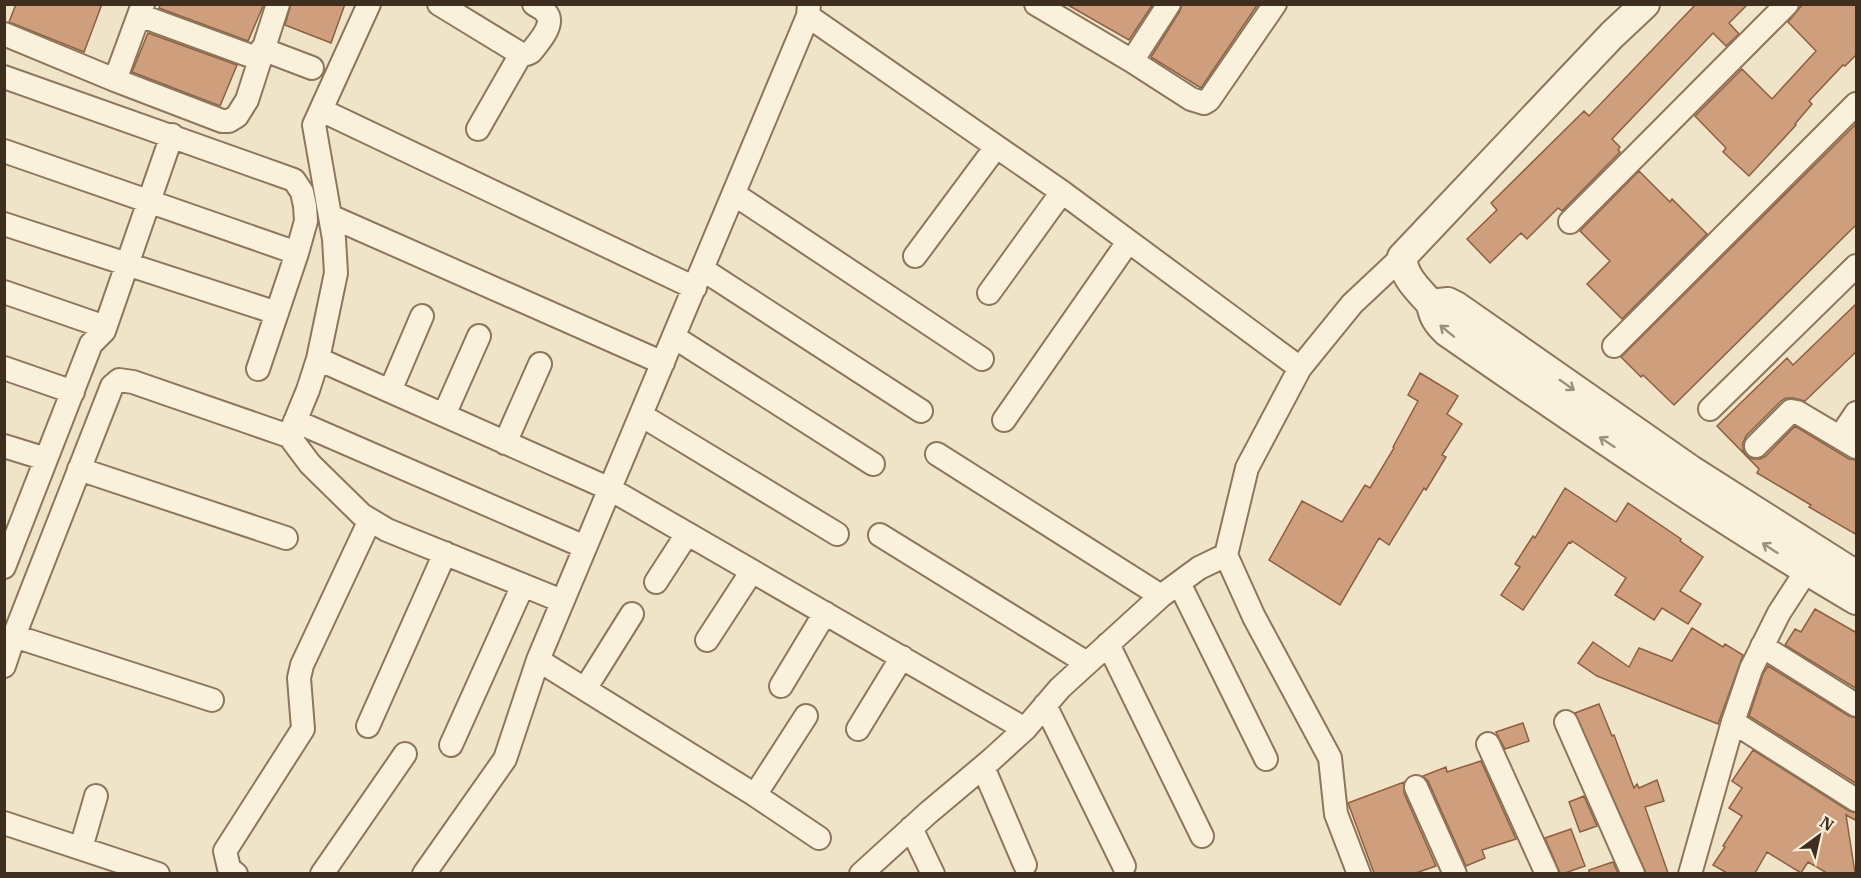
<svg xmlns="http://www.w3.org/2000/svg" width="1861" height="878" viewBox="0 0 1861 878" font-family="'IBM Plex Serif',serif">
  <rect width="100%" height="100%" fill="#f0e4c8"/>
  <!-- building -->
  <path fill="#cf9f7d" stroke="#8d5f41" stroke-width="1.5" d="M16 4H102L84 52 9 22Z
    M161 4H264L248 41 159 8Z
    M291 4H345L331 43 285 25Z
    M1066 4H1153L1129 40Z
    M1182 4H1258L1201 88 1151 57 1180 11Z
    M1696 4H1748L1729 23 1739 34 1726 46 1713 33 1612 139 1620 147 1618 150 1620 152 1562 211 1558 208 1527 239 1521 233 1490 263 1467 239 1497 210 1491 203 1584 111 1589 116Z
    M1803 4H1857V54L1845 66 1843 65 1809 101 1812 104 1795 124 1796 125 1749 176 1723 152 1726 148 1695 116 1742 69 1772 99 1816 51 1788 22Z
    M148 33 237 65 220 106 132 72Z
    M1857 123V224L1674 405 1643 375 1641 377 1621 357Z
    M1639 171 1670 202 1672 199 1707 234 1622 319 1587 284 1610 261 1580 231Z
    M1857 303V351L1805 401 1793 398H1786L1781 401 1746 436 1743 443V450L1747 456 1753 459H1760L1766 456 1795 426 1849 459 1857 460V535L1809 507 1811 505 1757 473 1759 469 1717 426 1787 358 1793 365Z
    M1420 373 1458 396 1447 414 1462 424 1442 455 1446 457 1426 490 1424 488 1389 545 1379 538 1340 605 1269 560 1302 501 1342 522 1365 485 1370 488 1394 448 1393 447 1418 401 1408 395Z
    M1565 488 1616 522 1628 503 1681 539 1680 541 1703 557 1680 591 1701 604 1688 624 1662 608 1654 620 1615 595 1626 578 1572 541 1571 543 1569 542 1523 610 1501 595 1520 567 1515 564 1533 536 1535 538Z
    M1815 609 1857 633V689L1785 645 1795 629 1801 632Z
    M1692 628 1723 647 1725 644 1743 655 1718 724 1597 676 1578 663 1593 642 1629 667 1639 648 1672 661Z
    M1768 666 1849 716 1857 718V784L1749 716 1763 674Z
    M1599 704 1612 736 1614 735 1634 788 1637 784 1639 788 1657 780 1664 801 1645 807 1668 873H1646L1575 713Z
    M1523 723 1529 741 1505 749 1496 732Z
    M1753 750 1849 811 1857 813V821L1846 815 1855 873H1827L1808 862 1801 873 1767 852 1755 873H1727L1713 865 1725 847 1723 846 1742 816 1729 808 1742 788 1732 781Z
    M1481 761 1516 839 1482 850 1485 858 1466 866 1428 781 1423 776 1446 767 1447 772Z
    M1404 782V793L1436 866 1416 873H1374L1348 803Z
    M1584 796 1597 826 1580 832 1569 802Z
    M1571 829 1585 866 1565 873H1560L1545 838Z
    M1613 862 1618 873H1589V870Z"/>
  <g fill="none" stroke-linecap="round" stroke-linejoin="round">
    <!-- minor casing -->
    <g stroke="#8d765c" stroke-width="26">
      <path id="minor" d="M439 4 521 54
        M809 4 808 16 538 660 755 795 819 838
        M1036 4 1132 61 1191 99 1204 103 1209 100 1275 4
        M139 15 259 59
        M808 16 1062 192 1300 368
        M4 34 115 80 143 4
        M262 49 312 68
        M1132 61 1169 4
        M4 77 294 180 302 192 305 206 306 221 297 253 258 369
        M115 80 222 121H229L237 116 247 100 278 4
        M321 110 695 288
        M478 129 521 54H527L531 52C538 43 556 24 546 13 544 9 538 7 534 4
        M4 151 297 253
        M734 194 982 359
        M330 216 663 363
        M1570 222 1787 4
        M4 224 277 313
        M915 256 996 147
        M702 269 921 411
        M4 292 105 327
        M989 293 1062 192
        M674 337 873 464
        M1614 346 1856 104
        M318 359 610 489 1025 729
        M4 368 73 392
        M390 391 422 316
        M1710 409 1856 266
        M444 415 479 336
        M641 415 837 534
        M1004 420 1128 242
        M295 421 585 547
        M289 436 308 390 318 359 336 273 334 239 314 125 369 4
        M1840 437 1856 413
        M505 443 540 364
        M4 446 46 459
        M1756 446 1791 411 1797 412 1856 447
        M937 454 1161 596
        M79 469 286 538
        M880 535 1087 663
        M4 567 91 344 104 331 172 135
        M656 582 687 534
        M1179 583 1266 759
        M14 636 212 700
        M707 640 752 571
        M1108 644 1202 836
        M1762 646 1856 705
        M4 666 14 636 112 386 119 380 133 382 289 436 310 464 362 515 387 530 562 601
        M781 686 825 613
        M585 689 632 614
        M1045 705 1124 866
        M1566 722 1633 874
        M1733 722 1856 800
        M368 726 445 553
        M858 729 902 657
        M1488 744 1547 874
        M451 745 523 585
        M983 767 1025 865
        M1416 787 1455 874
        M755 795 806 716
        M4 823 158 874
        M911 828 933 874
        M81 848 96 796
        M236 874 229 868 225 851 303 729 299 678 302 665 370 520
        M322 874 405 754
        M424 874 505 759 538 660
        M861 874 928 813 991 760 1025 729 1060 688 1161 596 1199 568 1226 555
        M1359 874 1336 814 1330 758 1254 617 1226 555 1247 468 1300 368 1352 304 1402 257
        M1690 874 1733 722 1751 669 1779 613 1816 556"/>
    </g>
    <!-- tertiary casing -->
    <g stroke="#8d765c" stroke-width="32">
      <path id="tertiary" d="M1431 304C1418 289 1404 278 1402 257L1612 35 1645 4
        M1856 575 1691 470 1456 306 1448 302 1431 304C1433 316 1437 323 1447 332 1581 425 1716 517 1856 600"/>
    </g>
    <!-- minor -->
    <use href="#minor" stroke="#faf1dc" stroke-width="22"/>
    <!-- tertiary -->
    <use href="#tertiary" stroke="#faf1dc" stroke-width="28"/>
  </g>
  <!-- one-way arrows -->
  <defs><path id="oneway-shaft" d="M-6 0H5M1.5-3L5.5 0L1.5 3" fill="none" stroke-width="1.6" stroke-linecap="round" stroke-linejoin="round" transform="scale(1.5)"/></defs>
  <g stroke="#9c907e">
    <use href="#oneway-shaft" transform="translate(1447 331) rotate(-141)"/>
    <use href="#oneway-shaft" transform="translate(1567 385) rotate(35)"/>
    <use href="#oneway-shaft" transform="translate(1607 442) rotate(-147)"/>
    <use href="#oneway-shaft" transform="translate(1770 548) rotate(-147)"/>
  </g>
  <!-- border -->
  <rect width="1861" height="878" fill="none" stroke="#3d2e20" stroke-width="12"/>
  <!-- north arrow -->
  <g transform="translate(1819 836) rotate(33)" stroke="#f7eed8" stroke-width="4.5" paint-order="stroke">
  <path d="M0-4.5L10 22L0 15L-10 22Z" fill="#3d2e20"/>
  <text y="-9" font-size="16" font-weight="bold" text-anchor="middle" fill="#3d2e20">N</text>
  </g>
</svg>
